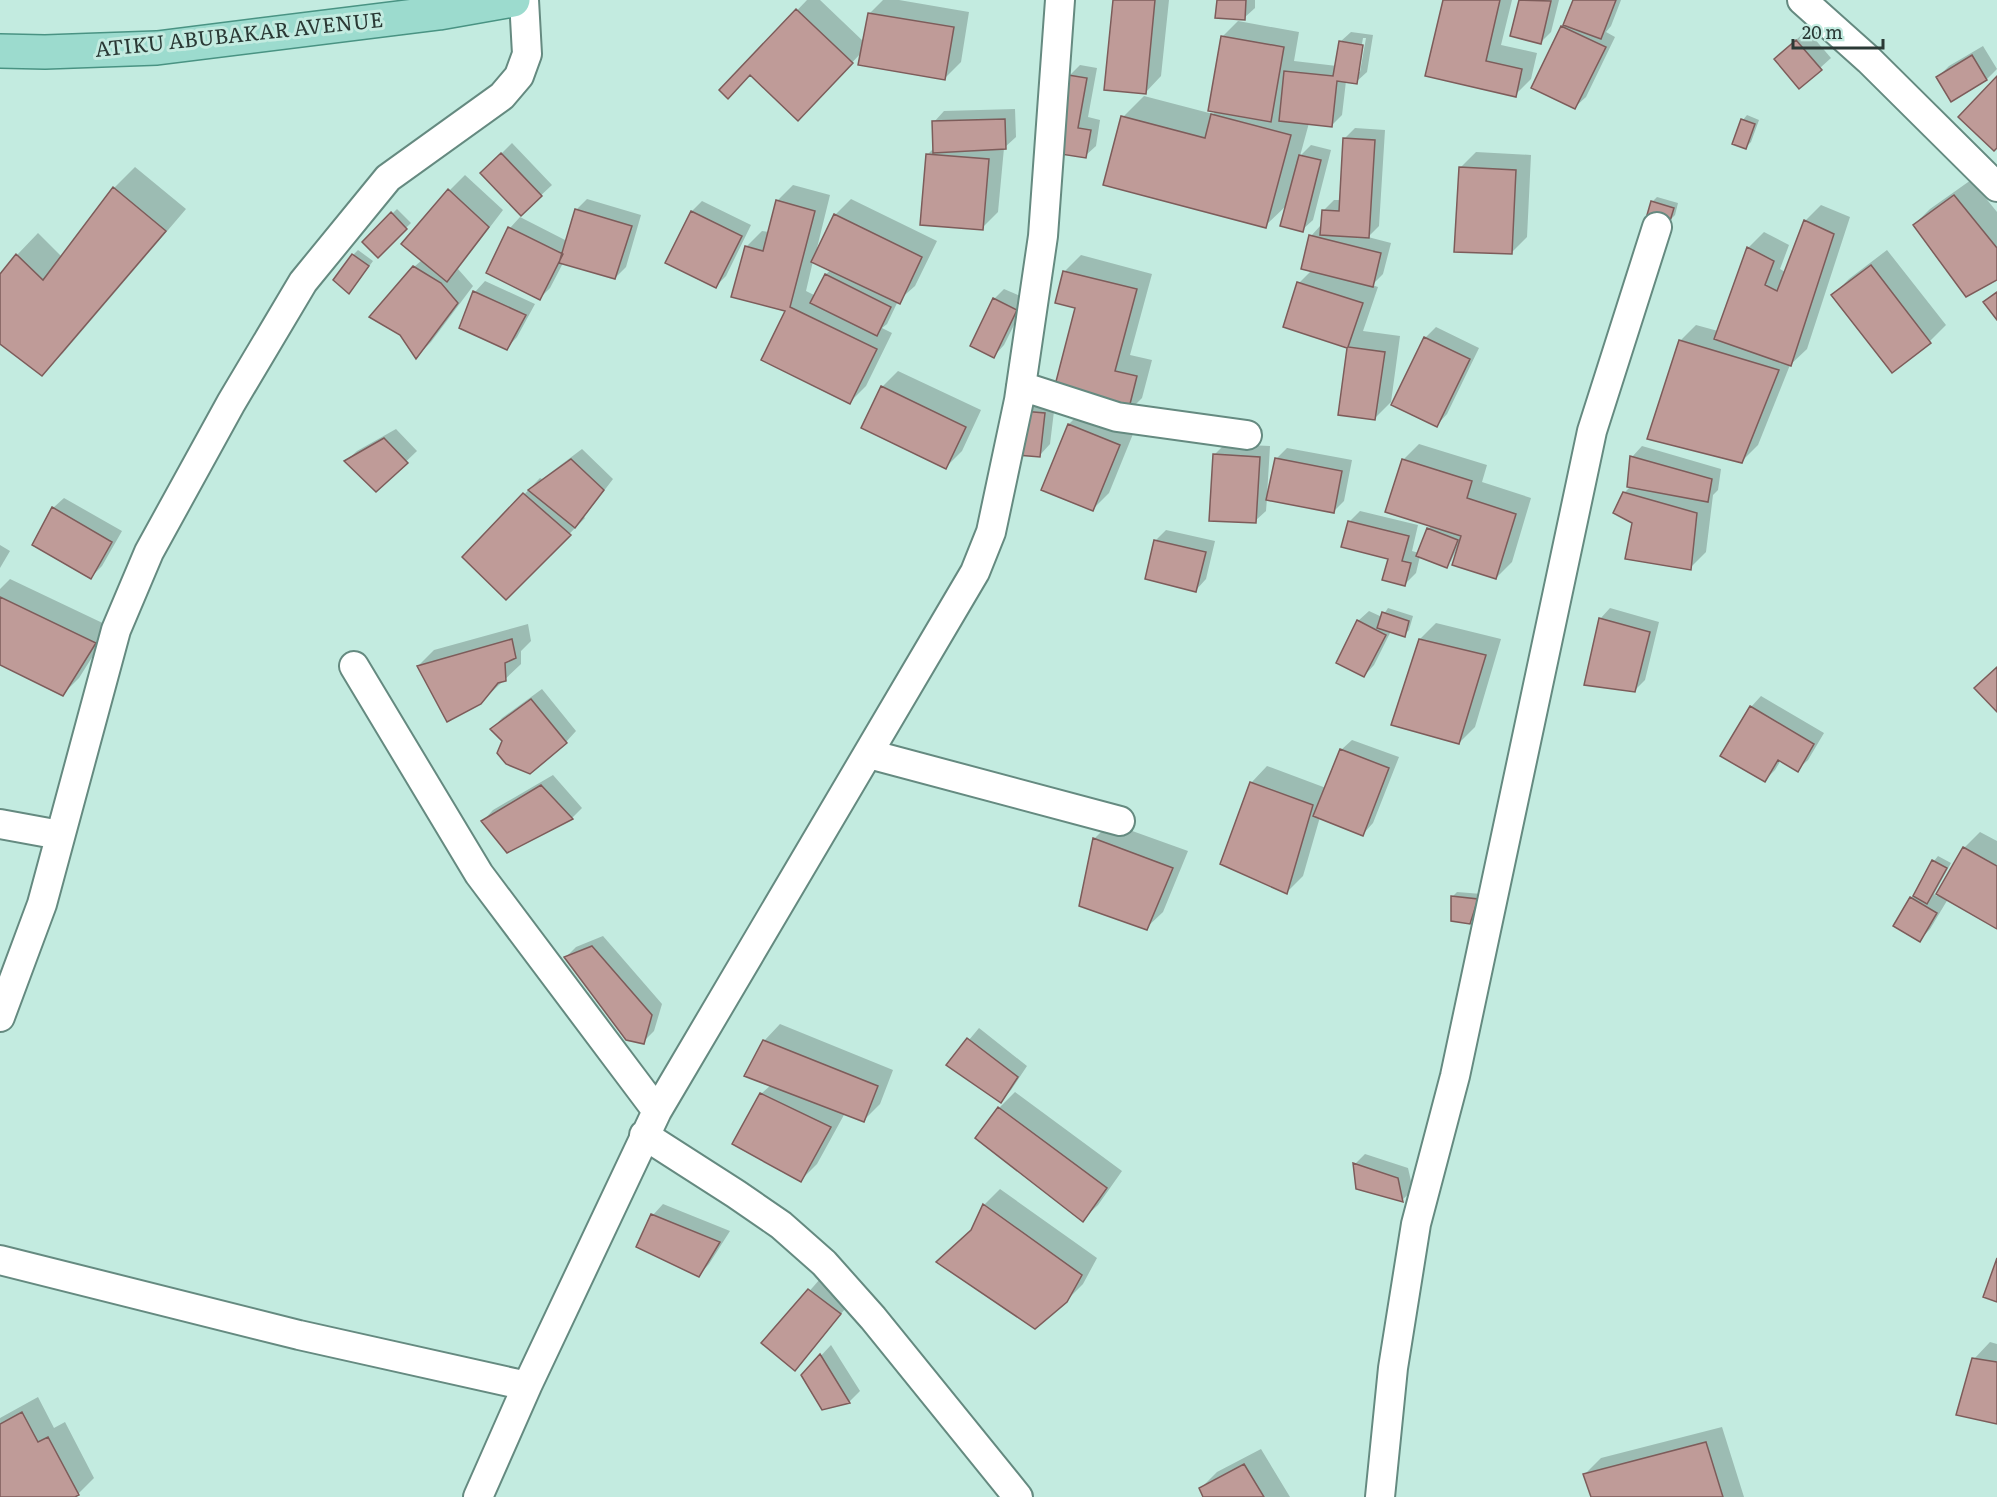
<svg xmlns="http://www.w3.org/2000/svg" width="1997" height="1497" viewBox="0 0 1997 1497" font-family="Literata,serif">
  <rect width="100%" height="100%" fill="#c3ebe0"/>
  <!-- shadow -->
  <path fill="#0003" fill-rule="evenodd" d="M807 0H820L864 42 869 14 883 0H899L969 12 961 62 945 78 862 52 814 103 751 74 721 90Z
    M1115 0H1169L1161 76 1145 93Z
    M1218 0H1255V8L1244 18Z
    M1444 0H1512L1501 45 1537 53 1531 79 1515 95 1427 75Z
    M1520 0H1559L1551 32 1541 42 1512 35Z
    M1574 0H1621L1611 26 1606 32 1615 37 1586 97 1575 107 1563 27Z
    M1238 21 1299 32 1294 61 1337 66 1340 42 1351 32 1373 35 1367 72 1356 82 1346 81 1342 115 1331 126 1309 123 1300 156 1311 145 1331 150 1313 220 1302 230 1288 204 1265 226 1123 117 1144 96 1213 114 1216 111 1222 37ZM1363 38H1366L1360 72H1357Z
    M1807 30 1831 58 1799 87 1786 49Z
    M1983 46 1997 69 1987 79 1952 100 1938 77 1949 66Z
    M1080 65 1097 68 1088 117 1100 120 1096 146 1085 156 1056 151 1069 76Z
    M1015 109 1016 137 1004 148 998 212 982 228 927 155 934 148V122L944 111Z
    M1747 115 1759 120 1751 142 1746 147 1743 120Z
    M1355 128 1385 130 1379 226 1368 237 1391 243 1383 274 1372 285 1378 287 1363 331 1400 336 1391 402 1375 418 1340 413 1349 347 1285 326 1299 283 1312 270 1311 236 1321 225 1323 211 1334 200H1341L1345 138Z
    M512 143 552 185 521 214 482 173Z
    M1476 152 1531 155 1527 237 1511 253 1460 168Z
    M135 167 186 209 63 353 42 374 0 343V277L17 255 38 233 62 257 114 188Z
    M465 175 503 210 458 269 473 286 431 342 416 357 414 267 422 260 449 191Z
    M1971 180 1997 212V279L1914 225 1930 209Z
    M793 185 830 195 816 252H817L835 215 851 199 937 241 915 286 898 301 887 324 882 328 892 333 866 386 850 402 746 247 762 231 769 232 777 201ZM813 261 831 270 826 274 816 296 806 291Z
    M1657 197 1678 203 1675 215 1670 220 1652 202Z
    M587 199 641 215 626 267 615 278 563 263 550 288 540 298 510 228 520 217 567 241 576 210Z
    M702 201 751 225 726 276 716 286 692 211Z
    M1821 205 1850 217 1807 349 1790 365 1758 445 1741 462 1680 341 1696 325 1718 331 1748 248 1764 232 1789 245 1780 269 1785 272 1805 221Z
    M397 209 411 223 378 255 364 242Z
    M358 250 373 261 354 287 353 255Z
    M1887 250 1946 325 1930 341 1892 371 1833 295 1849 279Z
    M1081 255 1152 274 1130 355 1152 360 1142 398 1126 414 1077 307 1065 271Z
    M485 281 535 304 517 337 507 348 461 327 475 292Z
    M1004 289 1027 299 1004 345 994 356V299Z
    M1436 327 1479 348 1447 414 1437 425 1425 338Z
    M898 371 981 410 962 451 946 467 882 387Z
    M1034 401 1055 403 1050 444 1040 455 1023 411Z
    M1085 408 1135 429 1109 493 1093 509 1043 489 1069 424Z
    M396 429 417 451 376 490 346 461 357 451Z
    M1225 444 1270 446 1267 496H1269L1276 459 1287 448 1352 460 1344 501 1333 512 1267 498 1266 511 1255 521 1214 455Z
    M1419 444 1487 465 1482 482 1531 498 1512 562 1496 578 1457 548 1451 561 1446 566 1420 556 1416 573 1405 584 1390 558 1349 522 1360 511 1418 525 1412 551 1419 553 1428 529 1432 525 1403 460Z
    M1642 446 1721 469 1718 490 1713 495 1706 552 1690 568 1634 522 1624 493 1629 488 1632 457Z
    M582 449 613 479 584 517 585 518 506 598 464 557 540 478 542 479Z
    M64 498 122 531 102 566 91 577 53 508Z
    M1166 530 1215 541 1206 579 1196 590 1146 578 1156 540Z
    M0 545 10 551 0 568Z
    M10 579 111 627 79 678 63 694 0 664V589Z
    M1388 608 1413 616 1409 630 1404 635 1391 631 1374 665 1364 676 1358 621 1369 611 1382 617Z
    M1610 608 1659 622 1645 680 1634 691 1600 619Z
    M1436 623 1501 639 1475 727 1459 743 1420 639Z
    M528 624 531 641 521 651V664L480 703 418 666 434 650Z
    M542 689 576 731 566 742 504 741 492 729 502 718Z
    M1761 696 1824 733 1808 760 1797 770 1781 760 1775 770 1765 780 1751 707Z
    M1352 740 1399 757 1373 823 1363 834 1320 817 1303 876 1287 892 1251 783 1267 766 1326 788 1341 750Z
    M553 775 582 808 572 818 507 851 483 821 493 810Z
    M1110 823 1188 851 1163 912 1146 928 1094 839Z
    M1980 832 1997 841V927L1948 899 1930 929 1920 940 1895 925 1934 861 1938 856 1951 863 1934 894 1937 896 1964 848Z
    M1457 892 1482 894 1474 917 1469 922 1452 897Z
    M603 936 662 1004 654 1031 643 1042 566 957 576 947Z
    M780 1024 893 1070 880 1104 864 1120 845 1113 817 1164 801 1180 761 1094 771 1085 764 1041Z
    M979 1028 1027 1066 1011 1090 1001 1101 949 1064Z
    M1015 1092 1122 1171 1098 1205 1082 1220 999 1108Z
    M1365 1154 1408 1168 1413 1190 1402 1200 1355 1164Z
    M1000 1189 1097 1258 1083 1284 1066 1301 974 1228 984 1205Z
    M663 1204 730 1231 709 1264 699 1275 638 1246 653 1215Z
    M820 1279 850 1303 795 1369 764 1343Z
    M1990 1342 1997 1344V1423L1974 1359Z
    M831 1345 860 1391 849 1402 823 1408 803 1375Z
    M38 1397 54 1428 65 1422 94 1478 78 1494 72 1497H1L0 1418Z
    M1722 1427 1744 1497H1593L1585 1474 1601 1458Z
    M1261 1449 1290 1497H1205L1201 1488 1217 1472Z"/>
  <!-- building -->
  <path fill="#bf9b98" stroke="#7d5c5a" stroke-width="1.5" d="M1113 0H1155L1146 94 1104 90Z
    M1217 0H1246L1245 20 1215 18Z
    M1443 0H1500L1486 61 1522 69 1516 97 1425 76Z
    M1519 0 1551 1 1541 44 1510 36Z
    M1573 0H1616L1601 39 1563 25Z
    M796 9 853 63 798 121 750 75 728 99 719 90Z
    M868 13 954 27 945 80 858 65Z
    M1561 26 1606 47 1575 109 1531 88Z
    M1221 36 1284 47 1271 122 1208 111Z
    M1796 40 1822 70 1799 89 1774 59Z
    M1339 41 1363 45 1357 84 1337 81 1332 127 1279 121 1284 71 1333 76Z
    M1972 55 1987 80 1951 102 1936 77Z
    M1068 75 1087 78 1078 128 1091 130 1086 158 1054 153Z
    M1997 76V148L1994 151 1958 117Z
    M1211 114 1291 135 1266 228 1103 185 1121 116 1205 138Z
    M1005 119 1006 149 933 153 932 121Z
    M1741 119 1755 124 1746 149 1732 144Z
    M1343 138 1375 140 1369 238 1320 235 1322 210 1339 211Z
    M501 153 542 196 521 216 480 173Z
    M926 154 989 159 983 230 920 225Z
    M1299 155 1321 160 1303 232 1280 226Z
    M1459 167 1516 170 1512 254 1454 252Z
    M113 187 166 231 42 376 0 344V274L16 254 43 280Z
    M448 189 489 227 447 282 401 244Z
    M1954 195 1997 248V280L1966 297 1913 225Z
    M776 200 815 211 790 307 877 349 850 404 761 360 785 311 731 297 745 246 763 251Z
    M1651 201 1674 208 1670 221 1647 215Z
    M575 209 632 226 615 279 559 263Z
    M691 211 742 236 716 288 665 263Z
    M391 212 407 229 378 258 362 242Z
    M834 214 922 257 900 304 811 262Z
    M1804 220 1834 234 1791 366 1714 339 1747 247 1774 261 1765 285 1777 291Z
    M508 227 563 254 540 300 486 273Z
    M1309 235 1381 253 1373 287 1301 269Z
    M352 254 369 266 349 294 333 280Z
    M1871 265 1931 343 1892 373 1831 295Z
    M413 266 441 283 458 303 416 359 400 335 369 317Z
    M1063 271 1137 289 1115 371 1137 376 1127 416 1052 397 1075 308 1055 303Z
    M825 274 891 307 877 336 810 303Z
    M1297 282 1363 303 1348 347 1385 352 1375 420 1338 415 1347 348 1283 327Z
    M473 291 526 315 507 350 459 328Z
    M1997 292V320L1983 302Z
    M993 298 1017 310 994 358 970 346Z
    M1424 337 1470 359 1437 427 1391 405Z
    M1679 340 1779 370 1742 463 1647 439Z
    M881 386 966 427 946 469 861 428Z
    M1022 411 1045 413 1040 457 1017 455Z
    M1068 424 1120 445 1093 511 1041 490Z
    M384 438 408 463 376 492 344 461Z
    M1213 454 1260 457 1256 523 1209 521Z
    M1630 456 1712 479 1708 502 1627 487Z
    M1275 458 1342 471 1334 513 1266 500Z
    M571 459 604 490 575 528 528 490Z
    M1402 459 1472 481 1467 498 1516 514 1496 579 1452 565 1461 536 1385 512Z
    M1623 492 1697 513 1691 570 1625 559 1632 523 1613 513Z
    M523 493 571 535 506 600 462 557Z
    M52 507 112 542 91 579 32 545Z
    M1348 521 1409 536 1402 561 1411 563 1405 586 1382 580 1388 559 1341 547Z
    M1427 528 1458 540 1447 568 1416 556Z
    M1154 540 1206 552 1196 592 1145 579Z
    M0 597 96 643 63 696 0 665Z
    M1382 612 1409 621 1405 637 1377 628Z
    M1599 618 1650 632 1635 692 1584 685Z
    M1357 620 1386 635 1364 677 1336 663Z
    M512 639 516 658 505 663 506 681 498 683 481 704 447 722 417 666Z
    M1419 639 1486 655 1459 744 1391 725Z
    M1997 667V712L1974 688Z
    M531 699 567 743 530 774 506 764 497 753 502 741 490 729Z
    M1750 706 1814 744 1798 772 1778 760 1765 782 1720 756Z
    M1340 749 1389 768 1363 836 1313 816Z
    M1250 782 1313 805 1287 894 1220 864Z
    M541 785 573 819 507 853 481 821Z
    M1093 838 1173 868 1147 930 1079 906Z
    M1963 847 1997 866V929L1936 894Z
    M1932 860 1947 868 1927 904 1913 896Z
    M1451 896 1478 899 1470 924 1451 921Z
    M1910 897 1937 913 1920 942 1893 926Z
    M592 946 652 1015 644 1044 626 1040 564 957Z
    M967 1038 1018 1077 1001 1103 946 1065Z
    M763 1040 878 1086 864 1122 744 1076Z
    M760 1093 831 1127 801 1182 732 1144Z
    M998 1107 1107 1188 1083 1222 975 1138Z
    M1353 1163 1398 1178 1403 1202 1356 1189Z
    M983 1204 1082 1275 1067 1302 1035 1329 936 1262 971 1230Z
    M651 1214 720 1242 699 1277 636 1247Z
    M1997 1258V1302L1983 1297Z
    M808 1289 841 1314 795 1371 761 1343Z
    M820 1354 850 1403 822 1410 801 1375Z
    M1972 1358 1997 1362V1424L1956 1415Z
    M22 1412 38 1442 48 1437 79 1495 75 1497H0V1424Z
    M1706 1442 1723 1497H1591L1583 1474Z
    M1244 1464 1264 1497H1203L1199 1488Z"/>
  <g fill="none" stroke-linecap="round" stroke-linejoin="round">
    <!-- minor casing -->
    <g stroke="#658a80" stroke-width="32">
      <path id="minor" d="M1802 0 1869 60 1997 187
        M1021 386 1117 417 1247 435
        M354 666 479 874 657 1111
        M869 754 1120 821
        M0 824 60 835
        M0 1017 42 904 116 630 149 552 231 403 303 282 388 178 502 96 519 76 527 54 524 0
        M644 1135 736 1194 781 1225 824 1263 873 1318 1018 1497
        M0 1260 299 1335 527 1386
        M478 1497 527 1386 657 1111 975 572 991 532 1019 400 1043 236 1060 0
        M1380 1497 1393 1368 1416 1224 1455 1076 1592 431 1657 227"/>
    </g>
    <!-- primary casing -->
    <g stroke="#499383" stroke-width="36">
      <path id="primary" d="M0 51 45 52 157 48 439 13 513 0"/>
    </g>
    <!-- minor -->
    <use href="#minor" stroke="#fff" stroke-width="28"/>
    <!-- primary -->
    <use href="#primary" stroke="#9cdbce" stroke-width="33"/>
  </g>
  <g text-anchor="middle" stroke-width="6" stroke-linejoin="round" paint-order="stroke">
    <!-- street labels -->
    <g font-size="21" fill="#2a3935" stroke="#c3ebe0">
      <text transform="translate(239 35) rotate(-6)" y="7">ATIKU ABUBAKAR AVENUE</text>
    </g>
  </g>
  <!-- scale -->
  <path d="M1793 39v9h90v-9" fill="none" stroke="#2a3935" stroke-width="3"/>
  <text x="1802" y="39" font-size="18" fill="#2a3935" stroke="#c3ebe0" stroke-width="4.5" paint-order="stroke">20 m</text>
</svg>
